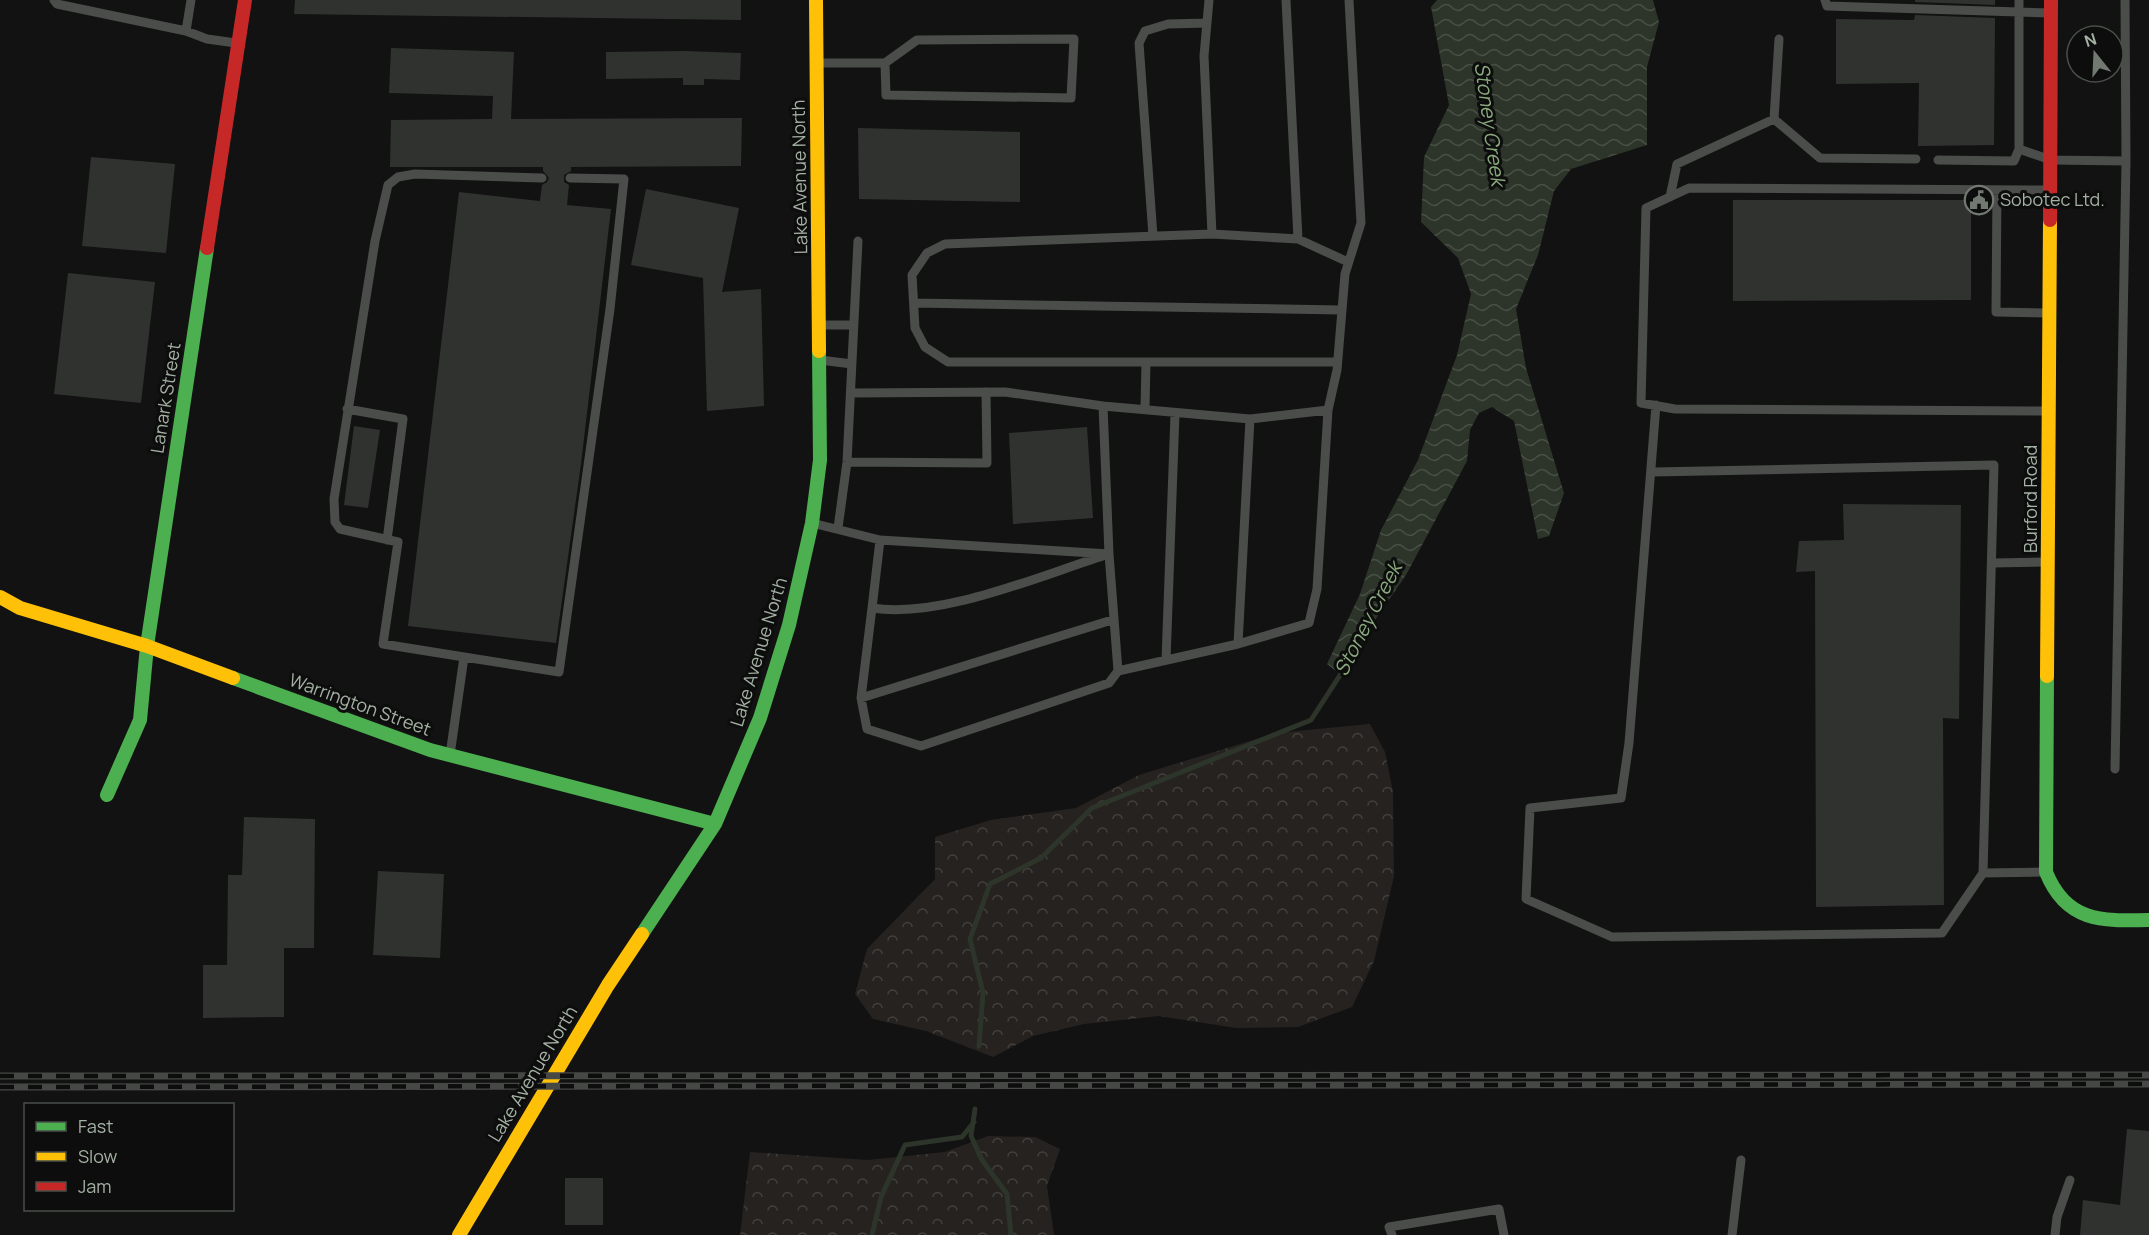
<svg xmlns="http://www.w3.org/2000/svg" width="2149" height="1235" viewBox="0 0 2149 1235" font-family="Manrope,sans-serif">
  <defs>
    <pattern id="forest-crowns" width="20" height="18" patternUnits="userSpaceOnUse" patternTransform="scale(1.5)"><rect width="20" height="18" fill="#262220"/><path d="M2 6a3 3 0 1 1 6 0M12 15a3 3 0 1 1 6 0" fill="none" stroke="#42403d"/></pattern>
    <pattern id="water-waves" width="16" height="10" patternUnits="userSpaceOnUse" patternTransform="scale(1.5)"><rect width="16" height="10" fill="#2d352a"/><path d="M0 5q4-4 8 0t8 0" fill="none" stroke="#485046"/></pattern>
  </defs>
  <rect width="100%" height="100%" fill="#111211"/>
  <!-- forest -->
  <path fill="url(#forest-crowns)" d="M1370 724 1385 752 1393 792 1394 876 1374 961 1352 1007 1298 1027 1236 1028 1159 1016 1084 1024 1033 1036 993 1057 926 1031 873 1019 855 994 867 949 935 879V837L991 820 1076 808 1139 775 1276 733Z
    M988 1136 1035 1137 1060 1149 1047 1186 1054 1235H740L750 1152 868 1160 945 1152Z"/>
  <!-- water -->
  <path fill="url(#water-waves)" d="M1437 0H1653L1659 22 1647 67V145L1571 169 1554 191 1538 255 1516 309 1526 368 1564 493 1549 536 1538 539 1514 421 1492 407 1479 413 1470 430 1467 461 1406 575 1368 630 1361 651 1341 675 1327 664 1360 594 1381 530 1418 460 1457 355 1471 294 1458 258 1421 222 1424 157 1449 105 1431 7Z"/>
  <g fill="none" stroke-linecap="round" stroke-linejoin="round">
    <!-- stream -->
    <path stroke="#2d352a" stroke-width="5" d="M979 1046 983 993 970 939 990 884 1041 858 1092 808 1311 720 1344 669
      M975 1109 971 1136 982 1160 1007 1194 1011 1235
      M872 1235 881 1197 905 1145 962 1137 974 1122"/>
  </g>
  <!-- building -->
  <path fill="#303230" d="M295 0H741V20L294 14Z
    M1915 0H1995V5L1915 2Z
    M1915 15 1995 18 1994 145 1918 146 1919 83 1836 84V19L1914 20Z
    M391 48 514 52 511 119 742 118 741 166 571 167V171L564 175V182L569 185 567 205 611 209 581 464 556 643 408 626 459 192 540 201 542 185 547 182 549 178 543 171V167H390L391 120 492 119 493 96 389 93Z
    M684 51 741 53 740 80 704 79V85H683V78L606 79V52Z
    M858 128 1020 132V202L859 199Z
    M91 157 175 164 166 253 82 246Z
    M646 189 739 208 722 292 761 289 764 406 707 411 703 278 631 265Z
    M1733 200H1971V300L1733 301Z
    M68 273 155 282 141 403 54 394Z
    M354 426 380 430 368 508 344 505Z
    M1087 427 1093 518 1013 524 1009 433Z
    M1843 504 1961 505 1959 719 1943 718 1944 905 1816 907 1815 571 1796 572 1799 541 1844 540Z
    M244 817 315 819 314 948H284V1017L203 1018V965H227L228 875H242Z
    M378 871 444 874 440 958 373 955Z
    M2127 1129 2149 1131V1235H2080L2083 1200 2120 1205Z
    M565 1178H603V1225H565Z"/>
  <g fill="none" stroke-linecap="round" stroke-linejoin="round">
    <!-- lane -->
    <path stroke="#4a4d4a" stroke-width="9" d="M54 0 57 4 186 31 207 39 236 43
      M1209 0 1204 56 1212 234 945 244 927 253 912 275 915 328 925 347 948 362H1337
      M1825 0 1827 6 2019 12V0
      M2051 13 2019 12V149L2051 160 2126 161 2125 0
      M186 31 191 0
      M818 63H885L917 40 1074 39 1071 98 886 95 885 63
      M1774 119 1820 158 1916 159
      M1938 160 2014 161 2019 149
      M1997 190 1996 312 2048 313
      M1670 197 1677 164 1774 119 1779 39
      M1212 234 1298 239 1286 0
      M1153 236 1139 43 1145 31 1168 24 1207 23
      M1298 239 1348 262
      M914 303 1341 310
      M821 325H854
      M820 360 852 364
      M852 393 1005 392 1103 406 1109 554C1041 575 942 619 872 608L880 540 1109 554 1118 671 1109 683 921 746 867 729 861 698 872 608
      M1103 406 1250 419
      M1145 408 1146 362
      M347 409 403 419 387 540
      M2047 411 1675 409 1641 403 1646 208 1689 188 2050 190
      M847 462 987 463 986 392
      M1653 472 1994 465 1983 873 1942 933 1612 937 1526 899 1530 808 1621 798 1629 743 1656 405
      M812 523 880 540
      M838 528 847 462 858 241
      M1993 563 2047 562
      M1238 644 1309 623 1317 589 1328 410
      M464 657 559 672 610 309 624 179 570 178
      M1166 660 1175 414
      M1118 671 1238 644 1250 419 1328 410 1337 370 1345 274 1361 223 1349 0
      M861 698 1112 620
      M450 755 464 657 383 644 398 542 340 529 335 522 334 499 375 241 388 185 398 177 415 174 542 178
      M2115 769 2126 161
      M1983 873 2044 872
      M1392 1235 1389 1227 1499 1209 1504 1235
      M1732 1235 1741 1160
      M2055 1235 2057 1217 2070 1180"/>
    <!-- fast -->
    <path stroke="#4caf50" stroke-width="14" d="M2047 676 2046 872C2066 922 2101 921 2149 920
      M233 678 430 750 715 824
      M107 795 140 720 147 646 207 248
      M642 934 715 824 760 718 789 625 812 523 820 460 819 351"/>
    <!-- slow -->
    <path stroke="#ffc107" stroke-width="14" d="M816 0 819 351
      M0 597 20 608 147 646 233 678
      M2047 676 2050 220
      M459 1235 608 985 642 934"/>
    <!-- jam -->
    <path stroke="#c62828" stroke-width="14" d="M2050 220 2051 0
      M207 248 245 0"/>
    <!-- rail casing -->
    <g stroke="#464846" stroke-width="7">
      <path id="rail" d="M0 1076 2149 1075
        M0 1087 2149 1084"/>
    </g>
    <!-- rail -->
    <use href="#rail" stroke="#0c0d0c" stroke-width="4.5" stroke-dasharray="14" stroke-linecap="butt"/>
  </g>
  <!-- icons -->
  <defs>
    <g id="civic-ring" transform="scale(1.5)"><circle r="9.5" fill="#0c0d0c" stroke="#717971" stroke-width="1.5"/><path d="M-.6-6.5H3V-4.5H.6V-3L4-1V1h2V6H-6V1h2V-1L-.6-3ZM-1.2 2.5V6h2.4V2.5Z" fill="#717971"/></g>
  </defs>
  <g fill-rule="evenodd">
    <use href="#civic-ring" x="1979" y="200"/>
  </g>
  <g text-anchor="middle" stroke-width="6" stroke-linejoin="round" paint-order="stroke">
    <!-- street labels -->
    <g font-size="18" fill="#a5b1a4" stroke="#0c0d0c">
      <text transform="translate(800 177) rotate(-91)" y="6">Lake Avenue North</text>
      <text transform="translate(166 398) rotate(-81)" y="6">Lanark Street</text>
      <text transform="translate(2031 499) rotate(-90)" y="6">Burford Road</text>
      <text transform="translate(759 652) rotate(-73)" y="6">Lake Avenue North</text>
      <text transform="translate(360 705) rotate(20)" y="6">Warrington Street</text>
      <text transform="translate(533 1074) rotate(-59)" y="6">Lake Avenue North</text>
    </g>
    <!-- poi labels -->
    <g font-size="18" fill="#a5b1a4" stroke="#0c0d0c" text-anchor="start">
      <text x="2000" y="206">Sobotec Ltd.</text>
    </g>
    <!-- water labels -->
    <g font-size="20" font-style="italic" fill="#8aa97e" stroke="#0c0d0c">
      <text transform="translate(1490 124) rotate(82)" y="7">Stoney Creek</text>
      <text transform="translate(1368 619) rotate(-63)" y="7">Stoney Creek</text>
    </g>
  </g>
  <!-- legend -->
  <rect x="24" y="1103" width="210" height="108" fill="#0c0d0c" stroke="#494f49" stroke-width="1.5"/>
  <rect x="36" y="1122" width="30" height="9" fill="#4caf50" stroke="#494f49" stroke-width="1.5"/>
  <text x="78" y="1133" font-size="18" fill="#a5b1a4">Fast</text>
  <rect x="36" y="1152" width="30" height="9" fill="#ffc107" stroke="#494f49" stroke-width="1.5"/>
  <text x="78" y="1163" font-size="18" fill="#a5b1a4">Slow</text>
  <rect x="36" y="1182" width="30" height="9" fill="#c62828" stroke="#494f49" stroke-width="1.5"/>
  <text x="78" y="1193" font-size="18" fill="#a5b1a4">Jam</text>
  <!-- north arrow -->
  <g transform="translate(2095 54) rotate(342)"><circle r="28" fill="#0c0d0c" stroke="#494f49" stroke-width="1.5"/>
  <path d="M0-4.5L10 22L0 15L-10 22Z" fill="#717971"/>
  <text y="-9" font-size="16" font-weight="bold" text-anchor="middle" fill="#a5b1a4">N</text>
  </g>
</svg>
